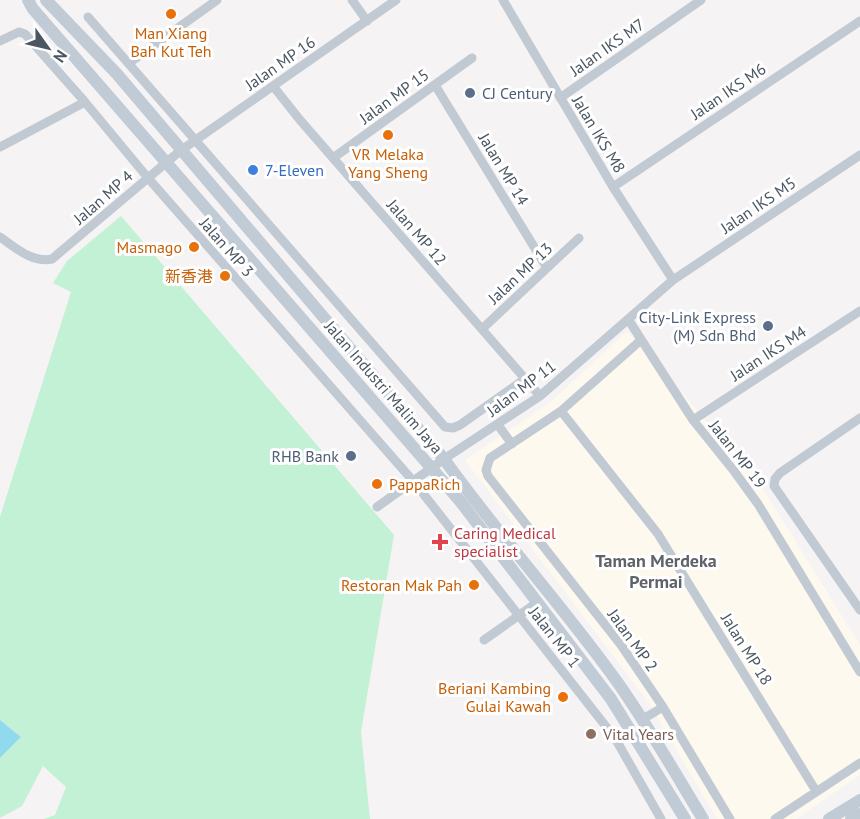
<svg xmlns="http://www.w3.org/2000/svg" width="860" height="819" viewBox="0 0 860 819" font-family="'PT Sans','Noto Sans SC',sans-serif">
  <rect width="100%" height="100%" fill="#f5f3f3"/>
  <!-- commercial -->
  <path fill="#fdf9ef" d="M627 331 755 476 860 645V775L796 819H717L649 703 465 460 552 401Z"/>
  <!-- green -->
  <path fill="#c3f1d5" d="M121 216 394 535 361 732 370 819H44L55 815 66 787 43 766 22 806 0 818V758L21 737 0 720V517L71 292 53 283 67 261Z"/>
  <!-- water -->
  <path fill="#90daee" d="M0 720 21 737 0 758Z"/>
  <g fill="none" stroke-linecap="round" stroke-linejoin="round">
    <!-- street -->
    <path stroke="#c1cad2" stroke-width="9" d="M352 0 367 21
      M503 0 613 187 673 280
      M88 17 445 427 453 428 460 425 525 379
      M0 41 19 32 25 34 85 102 148 178 414 482 615 738 661 819
      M129 63 217 0
      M435 85 547 268
      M273 86 300 120 540 396
      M560 98 701 0
      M0 147 85 102
      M333 158 472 58
      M613 187 860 21
      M0 237C16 248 32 263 52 259L180 151 396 0
      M628 319 693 420 734 471 758 504 860 672
      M482 329 579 238
      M641 340 561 411 490 458 486 470 488 476 621 645 663 707 730 819
      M561 411 658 534 816 791
      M860 418 780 473 775 479 774 486 860 610
      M693 420 860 311
      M498 425 512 444
      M377 507 444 459 540 396 673 280 860 155
      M484 640 538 602
      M643 719 663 707
      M775 819 860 763"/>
    <!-- secondary -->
    <path stroke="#c1cbd6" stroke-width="12" d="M28 0 33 9 460 501 611 699 685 819
      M46 0 117 74 444 459C499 536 563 606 618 683 649 727 675 773 703 819
      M829 819 860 800
      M851 819 860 814"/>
  </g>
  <!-- markers -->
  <g fill="#e8710a" stroke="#fff" stroke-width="2">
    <circle cx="171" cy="14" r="6"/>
    <circle cx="388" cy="135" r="6"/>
    <circle cx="194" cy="247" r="6"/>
    <circle cx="225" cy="276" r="6"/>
    <circle cx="377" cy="484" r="6"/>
    <circle cx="474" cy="585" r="6"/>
    <circle cx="563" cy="697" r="6"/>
  </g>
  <g fill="#5c6f8a" stroke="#fff" stroke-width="2">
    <circle cx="470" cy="93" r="6"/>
    <circle cx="768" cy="326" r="6"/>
    <circle cx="351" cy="456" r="6"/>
  </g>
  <circle fill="#3f7fe0" stroke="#fff" stroke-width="2" cx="253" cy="170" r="6"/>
  <path fill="#e0444e" stroke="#fff" stroke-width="2" d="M437 533h6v6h6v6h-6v6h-6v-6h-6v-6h6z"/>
  <circle fill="#8d6e63" stroke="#fff" stroke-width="2" cx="591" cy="734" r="6"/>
  <g text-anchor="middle" stroke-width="6" stroke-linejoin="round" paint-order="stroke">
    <!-- food labels -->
    <g font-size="16" fill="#c56008" stroke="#fff" text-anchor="end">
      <text x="171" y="39" text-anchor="middle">Man Xiang<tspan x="171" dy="18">Bah Kut Teh</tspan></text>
      <text x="388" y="160" text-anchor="middle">VR Melaka<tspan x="388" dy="18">Yang Sheng</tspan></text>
      <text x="182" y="253">Masmago</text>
      <text x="213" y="282">新香港</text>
      <text x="389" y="490" text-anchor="start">PappaRich</text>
      <text x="462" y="591">Restoran Mak Pah</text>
      <text x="551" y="694">Beriani Kambing<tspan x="551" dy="18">Gulai Kawah</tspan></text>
    </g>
    <!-- street labels -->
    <g font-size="16" fill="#4a5661" stroke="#fff">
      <text transform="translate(607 47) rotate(-35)" y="6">Jalan IKS M7</text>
      <text transform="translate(280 63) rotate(-35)" y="6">Jalan MP 16</text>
      <text transform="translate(728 91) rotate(-34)" y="6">Jalan IKS M6</text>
      <text transform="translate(394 96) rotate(-36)" y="6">Jalan MP 15</text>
      <text transform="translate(599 134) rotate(59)" y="6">Jalan IKS M8</text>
      <text transform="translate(504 169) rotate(59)" y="6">Jalan MP 14</text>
      <text transform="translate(103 197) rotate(-41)" y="6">Jalan MP 4</text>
      <text transform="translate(758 205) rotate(-34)" y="6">Jalan IKS M5</text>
      <text transform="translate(417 232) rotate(49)" y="6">Jalan MP 12</text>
      <text transform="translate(227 247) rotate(49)" y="6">Jalan MP 3</text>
      <text transform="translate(520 273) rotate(-43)" y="6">Jalan MP 13</text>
      <text transform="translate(768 353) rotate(-33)" y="6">Jalan IKS M4</text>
      <text transform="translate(384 387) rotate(49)" y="6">Jalan Industri Malim Jaya</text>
      <text transform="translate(521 388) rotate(-37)" y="6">Jalan MP 11</text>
      <text transform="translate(738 454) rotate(52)" y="6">Jalan MP 19</text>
      <text transform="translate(555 637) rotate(52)" y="6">Jalan MP 1</text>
      <text transform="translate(633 640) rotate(54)" y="6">Jalan MP 2</text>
      <text transform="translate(747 649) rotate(58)" y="6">Jalan MP 18</text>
    </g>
    <!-- service labels -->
    <g font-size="16" fill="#4e5e75" stroke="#fff" text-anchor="end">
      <text x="482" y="99" text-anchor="start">CJ Century</text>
      <text x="756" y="323">City-Link Express<tspan x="756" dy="18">(M) Sdn Bhd</tspan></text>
      <text x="339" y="462">RHB Bank</text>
    </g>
    <!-- shop labels -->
    <g font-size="16" fill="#366cbe" stroke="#fff" text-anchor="start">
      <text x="265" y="176">7-Eleven</text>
    </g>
    <!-- health labels -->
    <g font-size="16" fill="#be3a42" stroke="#fff" text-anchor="start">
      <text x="454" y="539">Caring Medical<tspan x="454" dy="18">specialist</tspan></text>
    </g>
    <!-- education labels -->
    <g font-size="16" fill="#785e54" stroke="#fff" text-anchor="start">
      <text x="603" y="740">Vital Years</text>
    </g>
    <!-- neighbourhood labels -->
    <g font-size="18" font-weight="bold" fill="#5f6368" stroke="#fff">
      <text x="656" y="567">Taman Merdeka<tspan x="656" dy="21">Permai</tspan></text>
    </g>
  </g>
  <!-- north arrow -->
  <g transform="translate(48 48) rotate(124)" stroke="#ffffff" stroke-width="4.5" paint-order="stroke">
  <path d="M0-4.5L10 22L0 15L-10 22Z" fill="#4a5661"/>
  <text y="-9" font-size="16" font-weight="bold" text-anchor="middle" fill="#4a5661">N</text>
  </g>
</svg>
